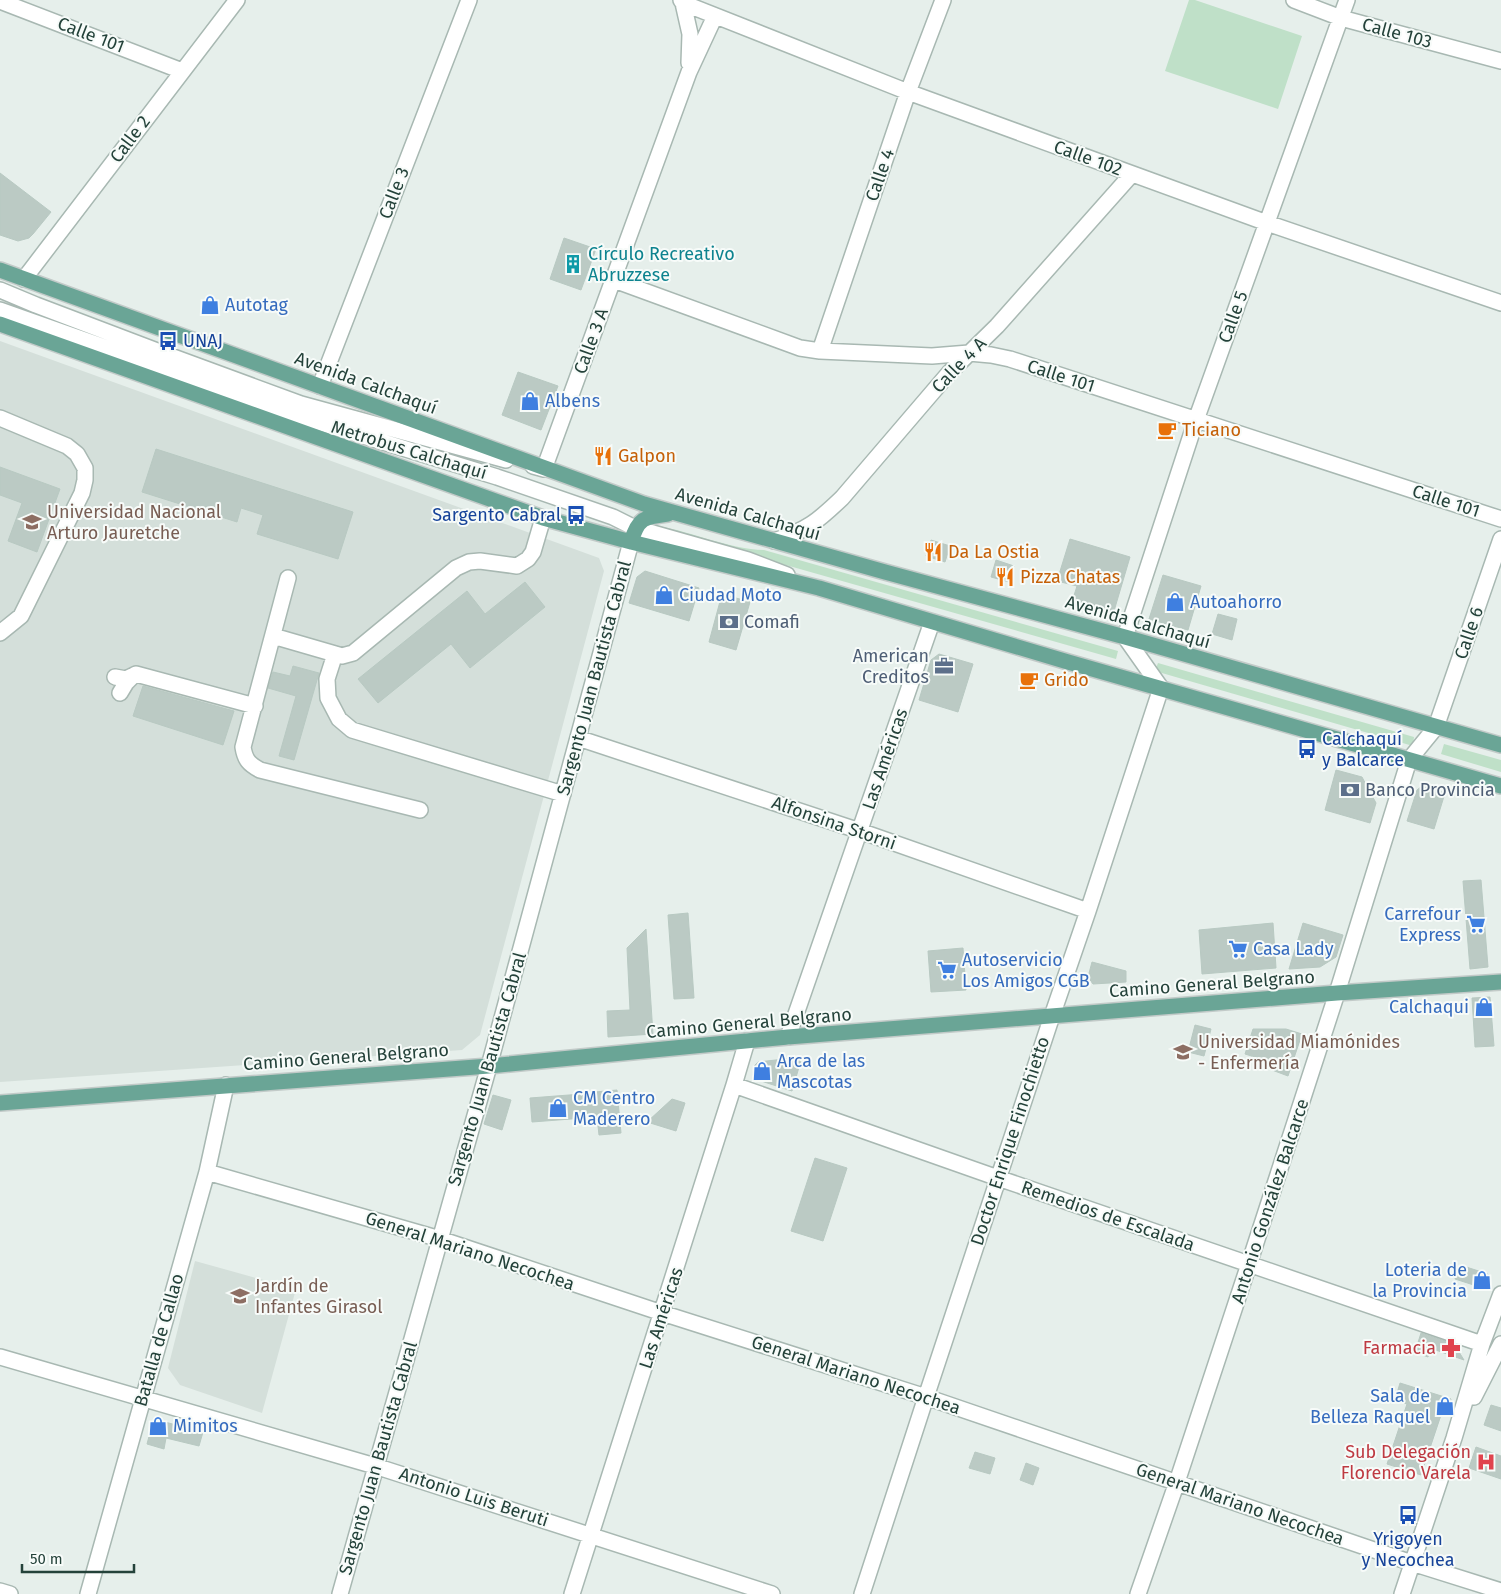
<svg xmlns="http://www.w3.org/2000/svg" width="1501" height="1594" viewBox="0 0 1501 1594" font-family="'Fira Sans',sans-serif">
  <rect width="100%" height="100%" fill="#e6efeb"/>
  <!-- built -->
  <path fill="#d4dfda" d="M0 341 599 558 604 571 480 1035 462 1050 0 1082Z
    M195 1261 296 1289 262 1413 180 1385 168 1368Z"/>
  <!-- green -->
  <path fill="#bfe0c8" d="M1189 0H1195L1302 36 1278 109 1165 71Z
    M658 526C693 532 729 549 764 550L1118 651 1116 659 747 554Z
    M1158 663 1414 737 1413 746 1155 671Z
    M1444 744 1501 760V772L1441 754Z"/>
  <!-- building -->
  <path fill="#bbcac4" stroke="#b8c9c2" d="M0 173 51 212 33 234 29 238 18 241 0 235Z
    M564 238 596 249 581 290 550 279Z
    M518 372 558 386 541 430 502 415Z
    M156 449 353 512 338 559 257 534 263 515 241 508 237 522 142 492Z
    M0 467 60 489 37 552 8 541 22 503 0 495Z
    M1070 539 1130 557 1114 611 1105 615 1071 605 1077 586 1057 581Z
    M931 540 950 546 945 562 926 556Z
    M996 560 1014 566 1009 582 991 577Z
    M645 571 699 588 689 621 629 603 637 577Z
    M1163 575 1201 586 1188 630 1149 619Z
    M525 582 545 607 470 668 451 644 378 703 358 679 467 591 485 614Z
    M722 594 750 602 736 650 709 642Z
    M1218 614 1237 619 1232 640 1212 634Z
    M939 654 973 664 958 712 919 700 931 660Z
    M293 666 319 673 294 760 279 756 296 696 268 688 273 672 290 676Z
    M143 686 234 711 223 745 133 716Z
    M1336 770 1362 777 1376 803 1370 823 1325 810Z
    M1422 786 1445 793 1434 829 1407 821 1417 790Z
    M1481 880 1488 967 1470 969 1463 881Z
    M688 913 694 998 674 999 668 915Z
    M1273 923 1276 968 1202 974 1199 930Z
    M1303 923 1343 935 1336 957 1320 967 1289 969Z
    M646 929 653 1034 608 1037 607 1011 630 1010 627 948Z
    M963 948 966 990 931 992 928 951Z
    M1092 962 1126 971V982L1093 984 1088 977Z
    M1490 997 1494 1046 1475 1047 1472 998Z
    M1195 1025 1211 1029 1204 1056 1188 1052Z
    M1253 1029H1286L1302 1034 1288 1076 1272 1070 1274 1063 1245 1054Z
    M802 1057 792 1091 755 1079 753 1075 754 1066 758 1062Z
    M617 1090 621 1133 599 1135 597 1117 532 1122 530 1098 595 1093V1092Z
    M493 1095 511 1100 502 1130 484 1124Z
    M672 1099 685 1103 676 1131 647 1122Z
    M815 1158 847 1168 823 1241 791 1231Z
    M1460 1265 1488 1274 1483 1288 1455 1279Z
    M1421 1333 1454 1344 1464 1360 1430 1348 1428 1357 1415 1352Z
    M1400 1383 1451 1399 1446 1416 1441 1415 1421 1475 1387 1464 1407 1404 1395 1400Z
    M1491 1405 1501 1408V1431L1484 1425Z
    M161 1421 203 1432 199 1446 166 1438 164 1449 147 1444 152 1425Z
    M1476 1447 1501 1456V1479L1469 1468Z
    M975 1452 995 1458 990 1474 969 1468Z
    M1026 1463 1039 1468 1033 1485 1020 1480Z"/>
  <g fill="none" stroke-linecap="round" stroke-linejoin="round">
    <!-- minor casing -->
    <g stroke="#a8b8b2" stroke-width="18">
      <path id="minor" d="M681 0 683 3 908 92 1267 223 1501 303
        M1294 0 1341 18 1501 61
        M0 1 182 71
        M683 3 690 34 689 63
        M24 279 237 0
        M614 280 800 348 820 351 932 356 969 353 991 355 1010 359 1501 519
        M0 290 36 305 165 354 301 404 506 460
        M0 310 308 419 497 477 613 517 635 528 748 560 787 575
        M820 351 908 92 943 0
        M320 386 469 0
        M0 418 67 446 77 454 85 468V480L82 493 21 616 0 633
        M533 466 544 469 689 72 715 16
        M774 541C807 530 817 522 842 498L949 373 997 326 1132 174
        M288 578 243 747C245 760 249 764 260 770L420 810
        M273 636 342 656 353 653 456 568 469 562 480 561 517 566 528 559 533 552 543 518
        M335 654 327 679 328 698 339 719 352 730 563 794
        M115 677 126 679 136 674 255 706
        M120 693 126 683 134 675
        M578 738 860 831 1088 911
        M788 1037 932 622
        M734 1085 998 1178 1482 1344
        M207 1172 440 1239 662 1313 926 1397 1412 1563 1501 1591
        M0 1357 375 1466 772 1594
        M1474 1397 1501 1344
        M0 1591 10 1594
        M88 1594 207 1172 226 1085
        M340 1594 489 1066 631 542
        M572 1594 734 1085 747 1041
        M862 1594 926 1397 1052 1016 1088 911 1161 688 1125 637 1196 420 1347 0
        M1138 1594 1177 1482 1249 1264 1337 993 1409 760 1436 727 1501 539
        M1402 1594 1454 1438 1482 1344 1501 1294"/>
    </g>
    <!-- major casing -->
    <g stroke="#c2cac8" stroke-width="18">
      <path id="major" d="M0 270 644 504 885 572 1125 637 1501 745
        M0 324 543 518 631 542 819 588 1068 662 1501 786
        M631 542C638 518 644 517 668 514
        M0 1103 489 1066 788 1037 1337 993 1501 982"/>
    </g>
    <!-- minor -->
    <use href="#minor" stroke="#fff" stroke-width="15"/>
    <!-- major -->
    <use href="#major" stroke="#6aa596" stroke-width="15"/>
  </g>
  <!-- icons -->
  <defs>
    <g id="building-bare" transform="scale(1.5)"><path d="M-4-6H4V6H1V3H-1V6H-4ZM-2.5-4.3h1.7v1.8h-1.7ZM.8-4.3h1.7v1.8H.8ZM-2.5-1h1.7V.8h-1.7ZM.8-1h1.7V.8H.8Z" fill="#0f9aa8" stroke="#f7fbf9" stroke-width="2.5" paint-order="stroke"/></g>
    <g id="shop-bare" transform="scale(1.5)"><path d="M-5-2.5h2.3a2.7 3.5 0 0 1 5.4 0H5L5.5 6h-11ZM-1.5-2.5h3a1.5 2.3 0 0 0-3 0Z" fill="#3f7fe0" stroke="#f7fbf9" stroke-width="2.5" paint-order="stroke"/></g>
    <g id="bus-bare" transform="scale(1.5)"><path d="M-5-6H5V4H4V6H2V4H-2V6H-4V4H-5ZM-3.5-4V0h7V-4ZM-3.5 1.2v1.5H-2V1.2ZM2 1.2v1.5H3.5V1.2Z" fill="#1a4fb4" stroke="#f7fbf9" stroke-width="2.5" paint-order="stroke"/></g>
    <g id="cafe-bare" transform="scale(1.5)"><path d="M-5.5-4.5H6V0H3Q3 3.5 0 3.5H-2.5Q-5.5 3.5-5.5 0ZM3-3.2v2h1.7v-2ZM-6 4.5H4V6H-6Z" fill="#e8710a" stroke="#f7fbf9" stroke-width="2.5" paint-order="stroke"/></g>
    <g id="restaurant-bare" transform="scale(1.5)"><path d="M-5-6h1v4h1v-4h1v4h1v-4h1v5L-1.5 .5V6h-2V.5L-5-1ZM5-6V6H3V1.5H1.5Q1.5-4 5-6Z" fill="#e8710a" stroke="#f7fbf9" stroke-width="2.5" paint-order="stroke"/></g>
    <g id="university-bare" transform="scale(1.5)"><path d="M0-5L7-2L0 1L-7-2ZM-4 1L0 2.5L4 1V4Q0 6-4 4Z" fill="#8d6e63" stroke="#f7fbf9" stroke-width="2.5" paint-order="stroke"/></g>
    <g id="bank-bare" transform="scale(1.5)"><path d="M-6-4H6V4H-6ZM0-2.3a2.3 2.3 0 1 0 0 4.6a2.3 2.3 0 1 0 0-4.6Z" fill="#5c6f8a" stroke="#f7fbf9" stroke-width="2.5" paint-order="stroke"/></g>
    <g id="office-bare" transform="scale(1.5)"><path d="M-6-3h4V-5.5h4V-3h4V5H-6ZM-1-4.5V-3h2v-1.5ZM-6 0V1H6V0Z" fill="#5c6f8a" stroke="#f7fbf9" stroke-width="2.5" paint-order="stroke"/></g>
    <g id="supermarket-bare" transform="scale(1.5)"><path d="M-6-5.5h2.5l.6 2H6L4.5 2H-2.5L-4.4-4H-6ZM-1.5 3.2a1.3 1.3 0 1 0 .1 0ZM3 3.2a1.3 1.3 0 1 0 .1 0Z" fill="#3f7fe0" stroke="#f7fbf9" stroke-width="2.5" paint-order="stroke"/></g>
    <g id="school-bare" transform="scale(1.5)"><path d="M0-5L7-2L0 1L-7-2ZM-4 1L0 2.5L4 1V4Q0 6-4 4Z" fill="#8d6e63" stroke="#f7fbf9" stroke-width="2.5" paint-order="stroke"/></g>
    <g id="pharmacy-bare" transform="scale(1.5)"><path d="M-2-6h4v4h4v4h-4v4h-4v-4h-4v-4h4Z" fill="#e0444e" stroke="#f7fbf9" stroke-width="2.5" paint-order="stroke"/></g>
    <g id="hospital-bare" transform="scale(1.5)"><path d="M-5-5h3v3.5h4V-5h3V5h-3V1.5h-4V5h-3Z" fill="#e0444e" stroke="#f7fbf9" stroke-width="2.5" paint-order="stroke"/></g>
  </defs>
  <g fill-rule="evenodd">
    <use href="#building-bare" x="573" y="264"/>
    <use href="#shop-bare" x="210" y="305"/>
    <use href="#bus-bare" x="168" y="341"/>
    <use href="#shop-bare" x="530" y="401"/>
    <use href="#cafe-bare" x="1167" y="430"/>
    <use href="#restaurant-bare" x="603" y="456"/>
    <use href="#bus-bare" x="576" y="515"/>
    <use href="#university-bare" x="32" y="522"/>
    <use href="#restaurant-bare" x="933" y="552"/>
    <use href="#restaurant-bare" x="1005" y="577"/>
    <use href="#shop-bare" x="664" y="595"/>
    <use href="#shop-bare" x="1175" y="602"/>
    <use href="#bank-bare" x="729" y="622"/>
    <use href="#office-bare" x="944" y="666"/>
    <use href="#cafe-bare" x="1029" y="680"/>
    <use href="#bus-bare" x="1307" y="749"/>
    <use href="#bank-bare" x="1350" y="790"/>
    <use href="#supermarket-bare" x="1476" y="924"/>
    <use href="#supermarket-bare" x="1238" y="949"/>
    <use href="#supermarket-bare" x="947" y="970"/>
    <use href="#shop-bare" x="1484" y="1007"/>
    <use href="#university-bare" x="1183" y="1052"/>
    <use href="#shop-bare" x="762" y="1071"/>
    <use href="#shop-bare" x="558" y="1108"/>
    <use href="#shop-bare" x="1482" y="1280"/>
    <use href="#school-bare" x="240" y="1296"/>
    <use href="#pharmacy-bare" x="1451" y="1348"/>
    <use href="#shop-bare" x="1445" y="1406"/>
    <use href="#shop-bare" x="158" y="1426"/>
    <use href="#hospital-bare" x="1486" y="1462"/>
    <use href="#bus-bare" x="1408" y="1515"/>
  </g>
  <g text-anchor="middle" stroke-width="4" stroke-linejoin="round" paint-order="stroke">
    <!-- street labels -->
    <g font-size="18" fill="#24423a" stroke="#f7fbf9">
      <text transform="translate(1397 33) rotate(15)" y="6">Calle 103</text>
      <text transform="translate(91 35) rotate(21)" y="6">Calle 101</text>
      <text transform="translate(130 139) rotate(-53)" y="6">Calle 2</text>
      <text transform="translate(1088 158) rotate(20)" y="6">Calle 102</text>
      <text transform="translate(880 175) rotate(-71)" y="6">Calle 4</text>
      <text transform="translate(394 193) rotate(-69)" y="6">Calle 3</text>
      <text transform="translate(1233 317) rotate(-70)" y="6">Calle 5</text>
      <text transform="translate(591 341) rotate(-70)" y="6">Calle 3 A</text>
      <text transform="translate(959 365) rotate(-46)" y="6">Calle 4 A</text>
      <text transform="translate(1061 376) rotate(18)" y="6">Calle 101</text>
      <text transform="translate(366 383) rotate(20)" y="6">Avenida Calchaquí</text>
      <text transform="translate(409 450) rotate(17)" y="6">Metrobus Calchaquí</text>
      <text transform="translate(1446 501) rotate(18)" y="6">Calle 101</text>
      <text transform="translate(748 514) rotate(16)" y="6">Avenida Calchaquí</text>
      <text transform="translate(1138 622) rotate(16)" y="6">Avenida Calchaquí</text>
      <text transform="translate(1469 633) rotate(-71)" y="6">Calle 6</text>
      <text transform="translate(594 678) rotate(-75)" y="6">Sargento Juan Bautista Cabral</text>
      <text transform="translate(885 759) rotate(-71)" y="6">Las Américas</text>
      <text transform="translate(834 823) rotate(19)" y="6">Alfonsina Storni</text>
      <text transform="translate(1212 984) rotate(-4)" y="6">Camino General Belgrano</text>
      <text transform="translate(749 1023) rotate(-5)" y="6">Camino General Belgrano</text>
      <text transform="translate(346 1057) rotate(-4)" y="6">Camino General Belgrano</text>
      <text transform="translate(487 1069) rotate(-74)" y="6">Sargento Juan Bautista Cabral</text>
      <text transform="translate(1010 1141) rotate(-72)" y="6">Doctor Enrique Finochietto</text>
      <text transform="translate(1270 1201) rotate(-72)" y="6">Antonio González Balcarce</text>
      <text transform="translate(1108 1216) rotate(19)" y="6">Remedios de Escalada</text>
      <text transform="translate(470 1251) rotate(18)" y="6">General Mariano Necochea</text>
      <text transform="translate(661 1318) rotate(-72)" y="6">Las Américas</text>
      <text transform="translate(159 1340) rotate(-74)" y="6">Batalla de Callao</text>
      <text transform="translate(856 1375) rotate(18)" y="6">General Mariano Necochea</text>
      <text transform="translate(378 1458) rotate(-74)" y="6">Sargento Juan Bautista Cabral</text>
      <text transform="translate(474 1497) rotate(18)" y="6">Antonio Luis Beruti</text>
      <text transform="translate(1240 1504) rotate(19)" y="6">General Mariano Necochea</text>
    </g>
    <!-- culture labels -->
    <g font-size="18" fill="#0d838f" stroke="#f7fbf9" text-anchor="start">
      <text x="588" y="260">Círculo Recreativo<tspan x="588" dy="21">Abruzzese</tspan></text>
    </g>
    <!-- shop labels -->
    <g font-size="18" fill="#366cbe" stroke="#f7fbf9" text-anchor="start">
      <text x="225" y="311">Autotag</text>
      <text x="545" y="407">Albens</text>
      <text x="679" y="601">Ciudad Moto</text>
      <text x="1190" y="608">Autoahorro</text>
      <text x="1461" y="920" text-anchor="end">Carrefour<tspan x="1461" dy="21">Express</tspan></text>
      <text x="1253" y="955">Casa Lady</text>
      <text x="962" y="966">Autoservicio<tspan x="962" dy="21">Los Amigos CGB</tspan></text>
      <text x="1469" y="1013" text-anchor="end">Calchaqui</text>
      <text x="777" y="1067">Arca de las<tspan x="777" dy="21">Mascotas</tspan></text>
      <text x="573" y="1104">CM Centro<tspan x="573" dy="21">Maderero</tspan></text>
      <text x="1467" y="1276" text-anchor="end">Loteria de<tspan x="1467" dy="21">la Provincia</tspan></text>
      <text x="1430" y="1402" text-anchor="end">Sala de<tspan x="1430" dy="21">Belleza Raquel</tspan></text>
      <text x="173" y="1432">Mimitos</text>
    </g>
    <!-- transit labels -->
    <g font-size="18" fill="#164399" stroke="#f7fbf9" text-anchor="start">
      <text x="183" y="347">UNAJ</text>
      <text x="561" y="521" text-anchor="end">Sargento Cabral</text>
      <text x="1322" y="745">Calchaquí<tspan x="1322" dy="21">y Balcarce</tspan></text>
      <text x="1408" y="1545" text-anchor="middle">Yrigoyen<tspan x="1408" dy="21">y Necochea</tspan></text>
    </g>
    <!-- food labels -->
    <g font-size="18" fill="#c56008" stroke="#f7fbf9" text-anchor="start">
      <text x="1182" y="436">Ticiano</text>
      <text x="618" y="462">Galpon</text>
      <text x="948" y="558">Da La Ostia</text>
      <text x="1020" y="583">Pizza Chatas</text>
      <text x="1044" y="686">Grido</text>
    </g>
    <!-- education labels -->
    <g font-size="18" fill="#785e54" stroke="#f7fbf9" text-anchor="start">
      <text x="47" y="518">Universidad Nacional<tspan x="47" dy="21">Arturo Jauretche</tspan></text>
      <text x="1198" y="1048">Universidad Miamónides<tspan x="1198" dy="21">- Enfermería</tspan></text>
      <text x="255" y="1292">Jardín de<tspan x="255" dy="21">Infantes Girasol</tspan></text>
    </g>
    <!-- service labels -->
    <g font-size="18" fill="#4e5e75" stroke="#f7fbf9" text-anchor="start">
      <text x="744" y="628">Comafi</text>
      <text x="929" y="662" text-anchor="end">American<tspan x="929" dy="21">Creditos</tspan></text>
      <text x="1365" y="796">Banco Provincia</text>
    </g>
    <!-- health labels -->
    <g font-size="18" fill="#be3a42" stroke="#f7fbf9" text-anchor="end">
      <text x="1436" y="1354">Farmacia</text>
      <text x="1471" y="1458">Sub Delegación<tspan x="1471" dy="21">Florencio Varela</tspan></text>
    </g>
  </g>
  <!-- scale -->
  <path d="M22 1564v8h112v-8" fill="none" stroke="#24423a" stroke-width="2.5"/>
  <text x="30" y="1564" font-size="15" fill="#24423a" stroke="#f7fbf9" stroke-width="4" paint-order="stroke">50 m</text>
</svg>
